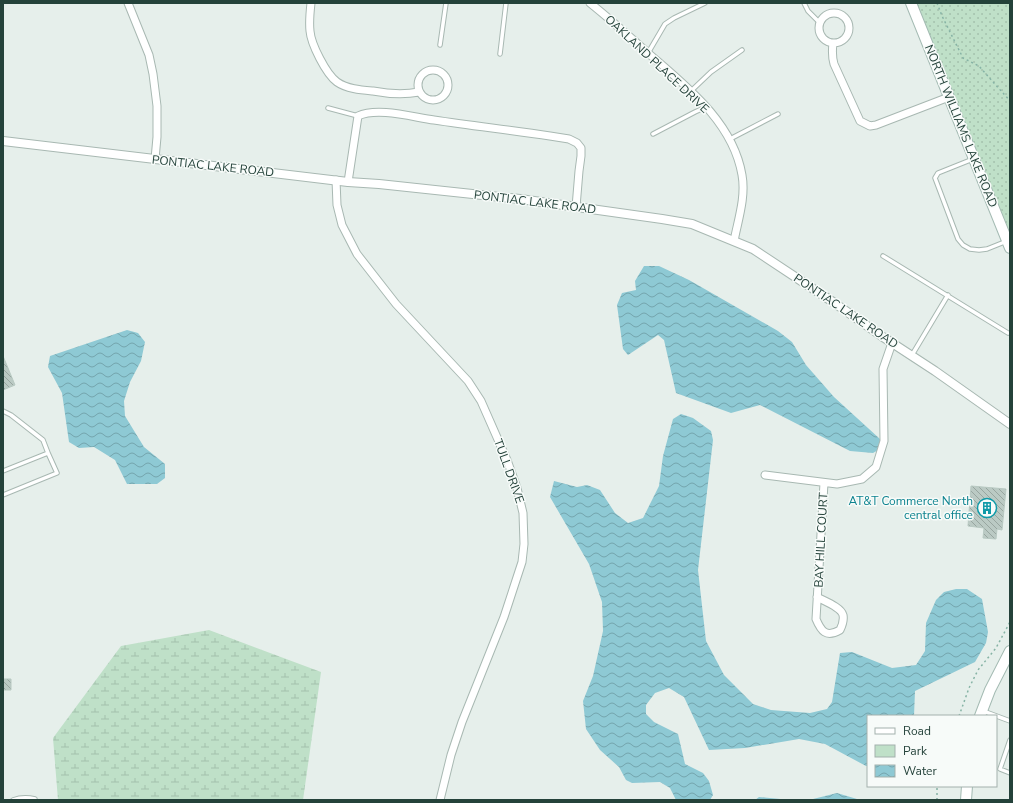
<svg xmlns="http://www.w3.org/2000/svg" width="1013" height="803" viewBox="0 0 1013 803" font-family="'Nunito Sans',sans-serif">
  <defs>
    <pattern id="green-dots" width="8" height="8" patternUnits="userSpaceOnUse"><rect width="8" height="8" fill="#bfe0c8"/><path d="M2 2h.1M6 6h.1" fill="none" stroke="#a4c1ad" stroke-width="1.8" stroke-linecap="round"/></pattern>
    <pattern id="wetland-marsh" width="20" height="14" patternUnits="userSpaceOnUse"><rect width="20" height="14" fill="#bfe0c8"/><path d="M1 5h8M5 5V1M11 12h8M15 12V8" fill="none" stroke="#a4c1ad"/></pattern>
    <pattern id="water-waves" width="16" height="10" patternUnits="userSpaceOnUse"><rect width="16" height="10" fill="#8ec9d4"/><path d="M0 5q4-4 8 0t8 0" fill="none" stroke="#74a5ad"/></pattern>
    <pattern id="building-back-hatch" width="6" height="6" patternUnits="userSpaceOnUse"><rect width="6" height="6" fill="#bbcac4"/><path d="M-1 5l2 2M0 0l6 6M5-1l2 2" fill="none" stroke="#98a6a0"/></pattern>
  </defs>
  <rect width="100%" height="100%" fill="#e6efeb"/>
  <!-- green -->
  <path fill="url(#green-dots)" d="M915 3H1010V241Z"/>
  <!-- wetland -->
  <path fill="url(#wetland-marsh)" d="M209 630 321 672 303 800H58L53 738 121 646Z"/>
  <!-- water -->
  <path fill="url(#water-waves)" d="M644 266H659L689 280 778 331 792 342 806 365 834 397 880 439V449L873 453 850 451 760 405 731 413 676 393 664 340 658 335 628 355 623 349 617 305 622 293 636 290 635 281Z
    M127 330 138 333 145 342 141 361 130 382 124 401 125 416 144 447 165 464V478L157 484H127L115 460 94 447 79 448 69 442 62 393 48 367 50 356Z
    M681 414 693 418 711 431 713 440 698 570 706 641 724 675 753 704 771 710 810 713 827 709 832 702 840 653 852 652 892 668 916 665 925 651 926 623 936 600 944 592 956 589H967L982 599 988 632 986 643 975 662 915 691 914 716H868V766H866L825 744 799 739 745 748 709 750 684 697 669 688 655 693 646 705V714L654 722 678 734 685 764 703 773 709 781 713 795 710 800H676L670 788 660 782 632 783 626 780 619 767 600 750 586 729 583 701 593 676 603 631 602 602 589 564 550 497 554 481 577 487 587 485 600 490 615 513 628 523 643 518 659 486 663 456 673 419Z
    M837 793 857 799 858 800H809Z
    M759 797 791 800H755Z"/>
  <!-- building -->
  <path fill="url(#building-back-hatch)" stroke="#b8c9c2" d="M3 356 15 385 3 390Z
    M971 486 1006 489 1002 530 997 529 996 539 983 538 984 528 968 526Z
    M3 679H11V690H3Z"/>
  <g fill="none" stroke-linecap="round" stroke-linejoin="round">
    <!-- service casing -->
    <g stroke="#a8b8b2" stroke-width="5.5">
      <path id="service" d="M804 3 808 11 819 22
        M440 45 446 3
        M648 53 665 24 674 18 705 3
        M500 54 506 3
        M691 91 711 72 742 50
        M328 108 358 116
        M653 134 695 112 706 107
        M730 139 778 114
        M973 159 938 173 935 178 958 239 963 245 970 249 979 250 987 249 1007 241
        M883 256 1008 333
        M912 355 948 295
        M3 411 11 415 43 440 48 453
        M3 471 48 453 57 473 3 495
        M983 711 1010 721
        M1010 740 1000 769 1010 773
        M13 800C21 797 27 797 35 799V800"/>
    </g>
    <!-- minor casing -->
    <g stroke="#a8b8b2" stroke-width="9">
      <path id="minor" d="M128 3 149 55 153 74 157 106V137L155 159
        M311 3C310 12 309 22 310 31 311 44 326 74 337 82 347 89 361 90 373 91 389 94 403 95 419 92
        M590 3C610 19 629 36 648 53 686 86 733 122 742 175 746 197 738 220 734 241
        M819 28a15 15 0 1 1 30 0a15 15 0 1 1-30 0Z
        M833 43C832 51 832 57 834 64L860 121 870 126 876 125 949 97
        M418 85a15 15 0 1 1 30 0a15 15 0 1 1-30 0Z
        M336 180 337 205 342 225 357 254 396 304 468 381 481 401 507 460 517 488 523 513 524 544 522 562 504 617 462 722 451 755 440 800
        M348 182 358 116C378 107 412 117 434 120 473 126 511 130 550 136L569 139 577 143 581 148V156L579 171 576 207
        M765 475 837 484 862 479 876 467 884 441 883 369 892 343
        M817 597C824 601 841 607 843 615 844 620 842 626 840 630 826 638 821 631 816 619L824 483"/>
    </g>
    <!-- tertiary casing -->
    <g stroke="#a8b8b2" stroke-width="10">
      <path id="tertiary" d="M3 141 348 182 379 184 520 199 662 219 692 224 753 249 833 302 883 337 935 371 1010 424"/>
    </g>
    <!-- secondary casing -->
    <g stroke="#a4bbb3" stroke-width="12">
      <path id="secondary" d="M911 3 1010 248
        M980 716 990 690 1010 651
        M966 800 967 786"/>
    </g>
    <!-- path -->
    <path stroke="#86b3a5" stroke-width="1.5" stroke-dasharray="2 3" stroke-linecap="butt" d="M937 3 942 16 963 58 979 66 1010 101
      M959 716 969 688 978 670 996 648 1010 622
      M937 800V786"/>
    <!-- service -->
    <use href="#service" stroke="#fff" stroke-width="3.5"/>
    <!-- minor -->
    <use href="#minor" stroke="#fff" stroke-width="7"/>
    <!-- tertiary -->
    <use href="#tertiary" stroke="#fff" stroke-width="8"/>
    <!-- secondary -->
    <use href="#secondary" stroke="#fff" stroke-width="10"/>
  </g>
  <!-- icons -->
  <defs>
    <g id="building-ring" transform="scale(1)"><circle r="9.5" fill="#f7fbf9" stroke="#0f9aa8" stroke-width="1.5"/><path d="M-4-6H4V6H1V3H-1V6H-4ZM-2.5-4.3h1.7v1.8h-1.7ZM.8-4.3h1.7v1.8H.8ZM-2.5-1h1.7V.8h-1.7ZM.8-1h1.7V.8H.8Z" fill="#0f9aa8"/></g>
  </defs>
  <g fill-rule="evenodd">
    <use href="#building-ring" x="987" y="508"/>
  </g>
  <g text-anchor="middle" stroke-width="3" stroke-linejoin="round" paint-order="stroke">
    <!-- street labels -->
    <g font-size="12" fill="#24423a" stroke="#f7fbf9">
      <text transform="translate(657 64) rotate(43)" y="4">OAKLAND PLACE DRIVE</text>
      <text transform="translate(961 126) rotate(68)" y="4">NORTH WILLIAMS LAKE ROAD</text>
      <text transform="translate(213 166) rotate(6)" y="4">PONTIAC LAKE ROAD</text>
      <text transform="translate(535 202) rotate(7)" y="4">PONTIAC LAKE ROAD</text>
      <text transform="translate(846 311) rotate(34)" y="4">PONTIAC LAKE ROAD</text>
      <text transform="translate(509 471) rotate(70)" y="4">TULL DRIVE</text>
      <text transform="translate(821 540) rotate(-87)" y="4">BAY HILL COURT</text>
    </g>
    <!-- culture labels -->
    <g font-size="12" fill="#0d838f" stroke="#f7fbf9" text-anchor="end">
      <text x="973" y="505">AT&amp;T Commerce North<tspan x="973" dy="14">central office</tspan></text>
    </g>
  </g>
  <!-- border -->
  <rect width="1013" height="803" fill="none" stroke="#24423a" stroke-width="8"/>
  <!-- legend -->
  <rect x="867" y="715" width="130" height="72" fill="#f7fbf9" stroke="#a3b1ad"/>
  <rect x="875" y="728" width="20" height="6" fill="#ffffff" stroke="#a3b1ad"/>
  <text x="903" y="735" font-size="12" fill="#24423a">Road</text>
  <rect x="875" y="745" width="20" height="12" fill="#bfe0c8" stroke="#a3b1ad"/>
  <text x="903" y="755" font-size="12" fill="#24423a">Park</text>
  <rect x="875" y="765" width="20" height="12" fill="url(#water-waves)" stroke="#a3b1ad"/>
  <text x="903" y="775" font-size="12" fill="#24423a">Water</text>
</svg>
